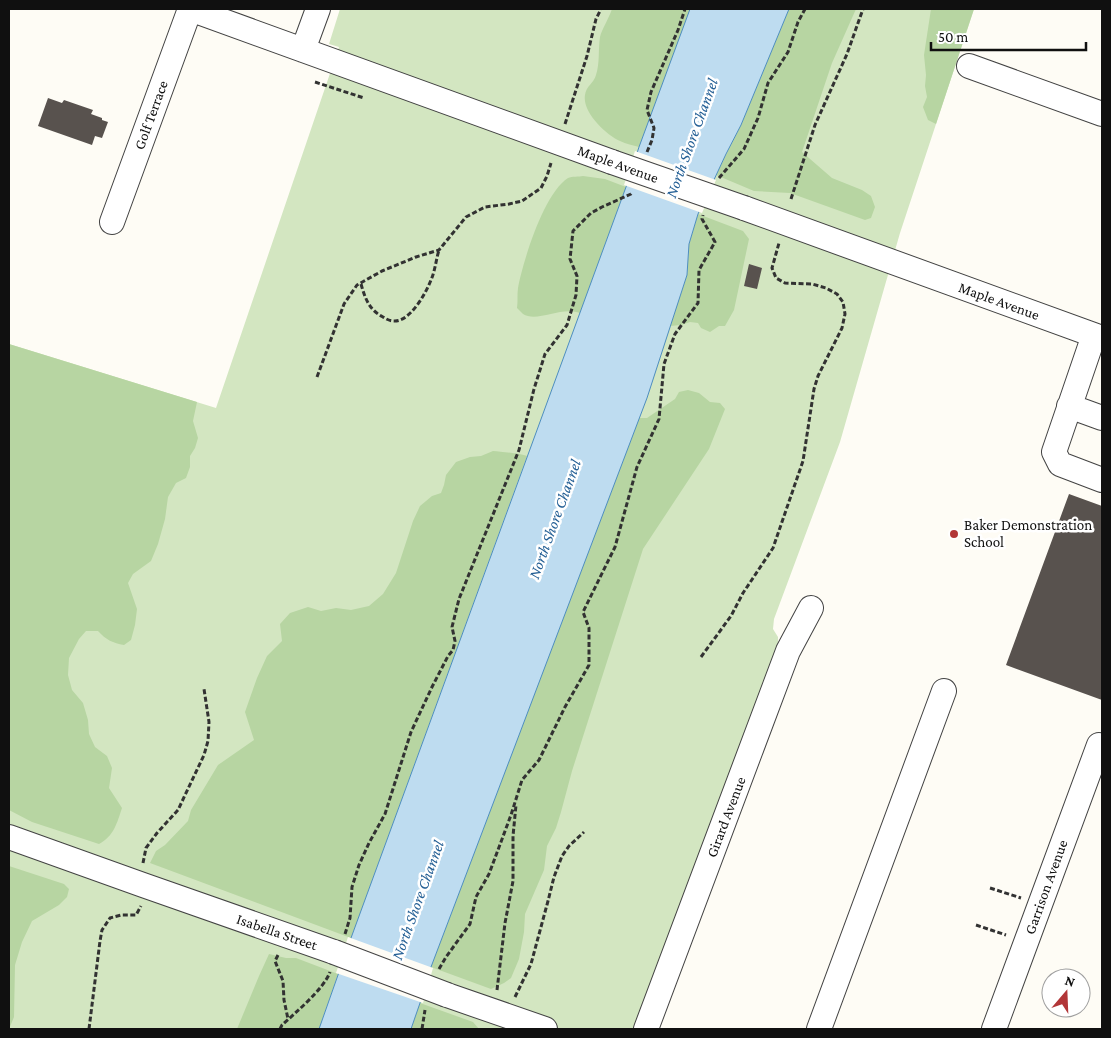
<svg xmlns="http://www.w3.org/2000/svg" width="1111" height="1038" viewBox="0 0 1111 1038" font-family="'Crimson Pro',serif">
  <rect width="100%" height="100%" fill="#fefcf5"/>
  <!-- green -->
  <path fill="#d3e6c1" d="M340 9H974L900 233 840 442 774 619 773 629 778 637V644L634 1029H9V344L216 408 339 47 329 44Z"/>
  <!-- forest -->
  <path fill="#b7d5a2" d="M612 9H690L639 147C633 145 626 144 620 141 606 135 582 112 585 95 586 86 594 83 596 75 600 63 598 50 600 37 602 29 609 18 612 9Z
    M789 9H856L832 63 802 152 832 178 862 190 871 196 875 207 871 218 865 220 790 193 754 191 716 175 741 125Z
    M931 9H974L936 124 928 120 923 107 927 97 925 86 926 75 924 55Z
    M583 176 605 179 626 187 580 313C561 306 537 323 523 314 521 312 519 310 517 308 518 301 517 295 518 288 523 261 544 193 568 178 572 176 579 177 583 176Z
    M698 214 743 231 749 239 734 310 725 326H719L710 332 701 328 698 323 690 322 681 325 670 326 687 275 689 244Z
    M9 344 197 402 193 421 198 438 195 448 190 456V467L186 478 176 483 168 497 165 519 158 544 151 561 133 574 128 583 137 609 135 625 131 640 124 645C113 643 106 640 98 631H86L79 639 69 658 68 675 72 690 83 703 88 720 89 734 95 747 107 756 112 768 109 788 122 808C117 823 114 836 99 844L32 822 9 810Z
    M688 390 699 393 710 402 720 403 725 409 709 449 643 549 572 771 561 812 556 828 547 846 544 870 525 914 524 932 519 959 511 978 504 983 491 989 431 967 639 418H647L675 399 679 392Z
    M493 451C501 452 521 453 527 456L351 938 150 863 156 851 165 845 188 821 191 810 218 765 254 740 245 712 257 678 267 656 282 641 280 624 290 613 308 607 321 611 336 608 351 610 369 606 383 594 396 573 413 521 420 506 432 496 441 493 444 485 446 475 456 462 470 457 481 456Z
    M9 866 64 884 69 889 67 897 59 905 32 921 22 942 15 965 14 1017 9 1029Z
    M269 954 286 958H296L338 974 319 1029H237L259 976Z
    M420 1003 473 1022 479 1029H411Z"/>
  <!-- water -->
  <path fill="#bedcf0" stroke="#4d8dbf" d="M690 9H789L741 125 726 154 698 214 689 244 687 275 647 398 431 967 420 1003 411 1029H319L351 938 626 187 639 147Z"/>
  <!-- pier -->
  <path fill="#fefcf5" d="M635 151 716 180 702 213 624 185Z
    M348 937 433 968 423 1003 336 973Z"/>
  <!-- building -->
  <path fill="#58524e" d="M48 98 62 103 64 100 93 110 91 114 102 118V120L108 122 102 138 95 136 92 145 38 126Z
    M749 264 762 268 757 289 744 286Z
    M1069 494 1102 506V700L1006 665Z"/>
  <g fill="none" stroke-linecap="round" stroke-linejoin="round">
    <!-- minor casing -->
    <g stroke="#434343" stroke-width="26">
      <path id="minor" d="M190 9 612 162
        M303 50 318 9
        M969 66 1102 114
        M744 208 1102 338
        M112 222 190 9
        M1094 335 1054 452 1060 464 1102 480
        M1069 406 1102 418
        M9 837 143 885 334 952
        M447 995 545 1029
        M646 1029 788 651 811 608
        M819 1029 944 691
        M994 1029 1099 745"/>
    </g>
    <!-- path -->
    <path stroke="#323232" stroke-width="3" stroke-dasharray="5 2.5" stroke-linecap="butt" d="M315 82 364 98
      M565 124 587 56 596 19 601 9
      M647 152 652 140 654 128 647 110 651 92 678 30 685 9
      M719 178 744 149 758 118 768 83 788 52 798 22 805 9
      M791 199 815 125 847 54 863 9
      M361 284C365 298 369 310 383 317 386 319 390 321 394 321 410 322 426 293 431 280 435 271 436 260 439 250
      M317 377 344 304 357 285 382 271 416 257 439 250 466 217 485 207 509 204 522 201 541 188 547 176 551 163
      M701 657 731 616 743 593 773 548 803 461 814 389 818 376 842 328 845 314 843 302 837 294 826 288 812 284 785 283 776 278 772 268 779 243
      M143 863 146 848 157 833 178 810 204 755 208 741 209 722 204 689
      M990 888 1021 898
      M976 925 1006 935
      M345 934 350 918 352 887 359 865 369 843 385 814 411 732 432 687 448 656 453 650 455 641 452 627 459 599 519 450 534 389 545 354 567 325 576 295 577 276 570 259 573 231 591 213 602 207 631 194 632 193
      M278 955 275 961 283 981 284 1000 288 1019
      M439 969 446 957 470 924 476 897 489 874 511 815 522 780 539 760 565 707 589 665V628L583 612 615 547 637 467 659 419 664 364 675 334 698 303 699 270 715 242 702 219 703 215
      M497 990 505 923 513 881V836L516 805
      M515 997 531 964 548 901 554 877 562 856 569 846 584 832
      M89 1029 100 941 102 930 110 918 121 915H136L141 906
      M280 1029 282 1025C295 1013 324 989 330 972
      M422 1029 425 1010"/>
    <!-- minor -->
    <use href="#minor" stroke="#fff" stroke-width="24"/>
    <!-- minor-bridge casing -->
    <g stroke="#434343" stroke-width="26" stroke-linecap="butt">
      <path id="minor-bridge" d="M612 162 744 208
        M334 952 447 995"/>
    </g>
    <!-- minor-bridge -->
    <use href="#minor-bridge" stroke="#fff" stroke-width="24"/>
  </g>
  <!-- markers -->
  <circle fill="#b23638" stroke="#fff" stroke-width="2" cx="954" cy="534" r="5"/>
  <g text-anchor="middle" stroke-width="5" stroke-linejoin="round" paint-order="stroke">
    <!-- street labels -->
    <g font-size="15" fill="#101010" stroke="#fff">
      <text transform="translate(151 115) rotate(-70)" y="5">Golf Terrace</text>
      <text transform="translate(618 164) rotate(20)" y="5">Maple Avenue</text>
      <text transform="translate(999 301) rotate(20)" y="5">Maple Avenue</text>
      <text transform="translate(726 817) rotate(-69)" y="5">Girard Avenue</text>
      <text transform="translate(1046 887) rotate(-70)" y="5">Garrison Avenue</text>
      <text transform="translate(277 932) rotate(19)" y="5">Isabella Street</text>
    </g>
    <!-- poi labels -->
    <g font-size="15" fill="#101010" stroke="#fff" text-anchor="start">
      <text x="964" y="530">Baker Demonstration<tspan x="964" dy="17">School</tspan></text>
    </g>
    <!-- water labels -->
    <g font-size="16" font-style="italic" fill="#266196" stroke="#fff">
      <text transform="translate(691 138) rotate(-70)" y="6">North Shore Channel</text>
      <text transform="translate(554 519) rotate(-70)" y="6">North Shore Channel</text>
      <text transform="translate(417 900) rotate(-70)" y="6">North Shore Channel</text>
    </g>
  </g>
  <!-- border -->
  <rect width="1111" height="1038" fill="none" stroke="#101010" stroke-width="20"/>
  <!-- north arrow -->
  <g transform="translate(1066 993) rotate(19)"><circle r="24" fill="#ffffff" stroke="#9f9f9f"/>
  <path d="M0-4L9 19L0 12L-9 19Z" fill="#b23638"/>
  <text y="-8" font-size="14" font-weight="bold" text-anchor="middle" fill="#101010">N</text>
  </g>
  <!-- scale -->
  <path d="M931 42v8h155v-8" fill="none" stroke="#101010" stroke-width="2.5"/>
  <text x="938" y="42" font-size="15" fill="#101010" stroke="#ffffff" stroke-width="4" paint-order="stroke">50 m</text>
</svg>
